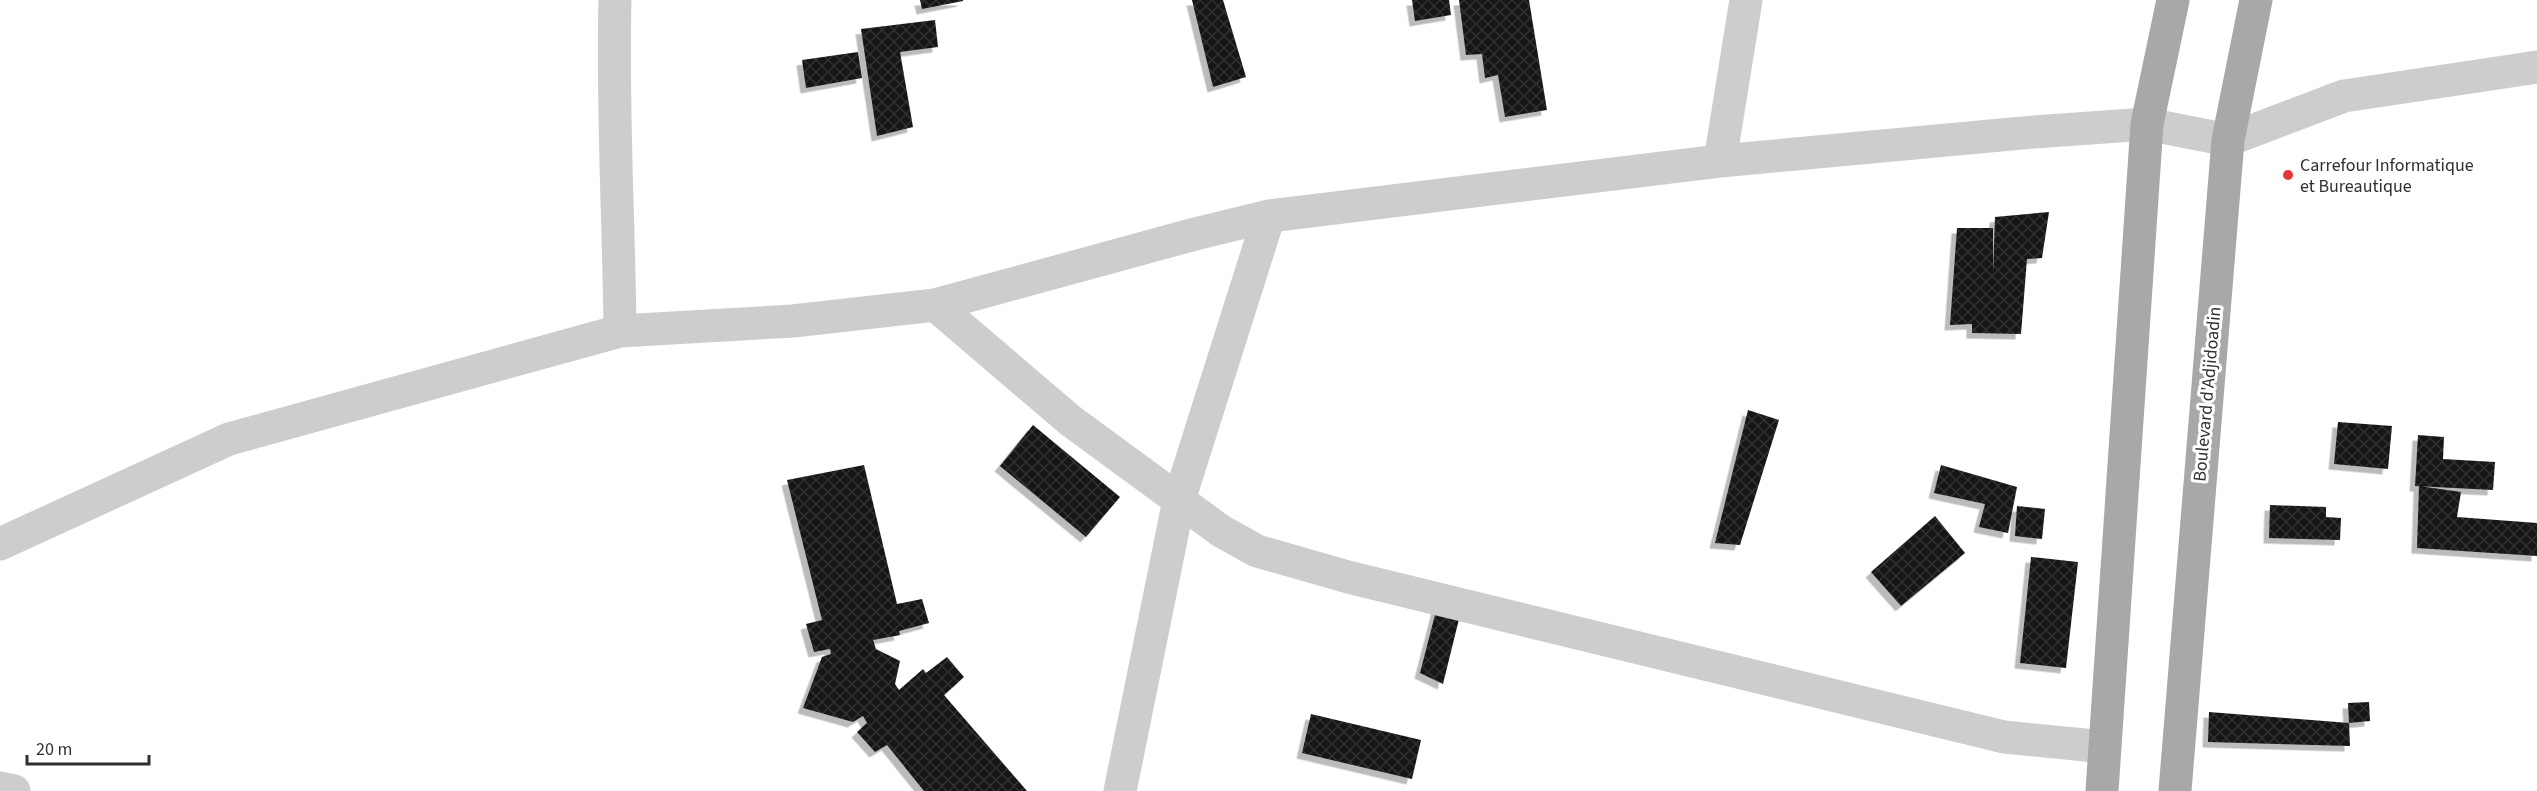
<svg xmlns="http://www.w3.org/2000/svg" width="2537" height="791" viewBox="0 0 2537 791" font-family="'Source Sans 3',sans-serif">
  <defs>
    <pattern id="building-cross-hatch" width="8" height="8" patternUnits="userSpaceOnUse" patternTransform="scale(1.5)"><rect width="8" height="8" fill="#171717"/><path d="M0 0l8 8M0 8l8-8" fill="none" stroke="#303030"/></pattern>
    <filter id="shadow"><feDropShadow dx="-5.5" dy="5.5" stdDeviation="0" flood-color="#0004"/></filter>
  </defs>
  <rect width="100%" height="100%" fill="#fff"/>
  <!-- building -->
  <path fill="url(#building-cross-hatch)" filter="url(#shadow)" d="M920 0H963V1L922 9Z
    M1192 0H1223L1246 77 1213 87Z
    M1412 0H1449L1451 15 1415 21Z
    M1459 0H1529L1547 110 1505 117 1498 75 1485 78 1482 54 1466 55Z
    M935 20 938 47 900 52 913 127 877 136 861 29Z
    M858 52 862 78 806 88 802 60Z
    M2049 212 2042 258 2027 259 2021 334 1972 333V324L1950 325 1957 228H1993V273L1995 217Z
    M1748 410 1779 420 1740 545 1715 543Z
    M2338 422 2392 426 2388 469 2334 464Z
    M1033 425 1120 497 1086 537 1000 466Z
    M2418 435 2444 437 2443 459 2495 462 2493 490 2415 486Z
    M864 465 897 604 922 599 929 623 899 631 900 635 873 640 876 649 900 661 895 684 899 690 923 669 926 673 947 657 964 677 944 695 1027 791H924L887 745 875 752 857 732 867 723 863 716 853 722 803 708 822 657 831 654 830 649 814 652 806 624 822 620 787 480Z
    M1941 465 2017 487 2008 533 1979 527 1985 504 1934 493Z
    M2419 486 2461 492 2457 517 2537 523V556L2417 548Z
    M2270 505 2326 507V517L2341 518 2340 540 2269 538Z
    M2017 506 2045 509 2042 539 2015 536Z
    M1935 516 1965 553 1901 606 1871 572Z
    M2031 557 2078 562 2066 668 2020 663Z
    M1437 607 1461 611 1443 684 1420 673Z
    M2369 702 2370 721 2349 723 2350 746 2208 742 2209 712 2349 723 2348 703Z
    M1311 714 1421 740 1412 779 1302 753Z"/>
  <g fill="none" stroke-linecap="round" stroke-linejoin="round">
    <!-- minor -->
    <path stroke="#cdcdcd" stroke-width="33" d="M615 0C612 110 619 221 620 331
      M1720 161 1746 0
      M935 305 1071 421 1221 531 1257 551 1348 577 2004 737 2105 747
      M0 544 229 439 620 331 793 321 935 305 1195 234 1269 216 1720 161 2034 132 2147 124 2228 140 2344 96 2537 67
      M0 788 14 791
      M1120 791 1179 500 1269 216"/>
    <!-- major -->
    <path stroke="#a8a8a8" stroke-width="33" d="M2102 791 2147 124 2173 0
      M2175 791 2228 140 2256 0"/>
  </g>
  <!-- markers -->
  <circle fill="#e33639" stroke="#fff" stroke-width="2" cx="2288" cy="175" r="6"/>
  <g text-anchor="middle" stroke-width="6" stroke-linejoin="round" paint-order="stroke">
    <!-- poi labels -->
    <g font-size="18" fill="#303030" stroke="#fff" text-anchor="start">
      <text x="2300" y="171">Carrefour Informatique<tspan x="2300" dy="21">et Bureautique</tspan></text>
    </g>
    <!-- street labels -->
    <g font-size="18" fill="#303030" stroke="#fff">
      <text transform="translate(2207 394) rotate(-85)" y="6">Boulevard d'Adjidoadin</text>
    </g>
  </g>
  <!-- scale -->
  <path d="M27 755v9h122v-9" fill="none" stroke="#303030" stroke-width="3"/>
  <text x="36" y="755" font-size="18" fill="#303030" stroke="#ffffff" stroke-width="4.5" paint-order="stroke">20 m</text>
</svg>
